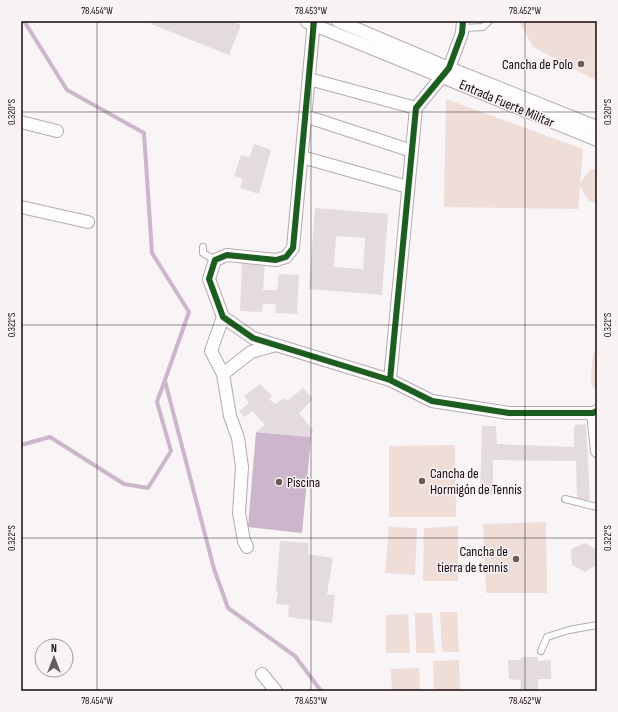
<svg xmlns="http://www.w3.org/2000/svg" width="618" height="712" viewBox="0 0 618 712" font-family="'Sofia Sans Condensed',sans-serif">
  <rect width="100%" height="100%" fill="#f9f4f5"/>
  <!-- green -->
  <path fill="#efddd8" d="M519 21H597V81L533 47Z
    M446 99 583 149 580 184 585 176 591 169H597V204L589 201 580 187 578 209 444 207Z
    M597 350V388H593L591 380 593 353Z
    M455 445 456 517H389V446Z
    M546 522 547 593H486L483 524Z
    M458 526V581H423L424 528Z
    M389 527 417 528 415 575 385 573Z
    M440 612H457L459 652H442Z
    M415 613H432L435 653H416Z
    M408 614 410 653H386V615Z
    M459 660 460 691H434L433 661Z
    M419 668 420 691H392L391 669Z"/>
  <!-- water -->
  <path fill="#ccb6cc" d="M256 432 311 437 302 533 248 527Z"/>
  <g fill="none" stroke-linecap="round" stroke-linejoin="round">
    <!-- stream -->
    <path stroke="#ccb6cc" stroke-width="4" d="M24 21 67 90 144 133 152 253 189 312 160 394
      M165 381 214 569 228 608 295 656 321 691
      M21 445 50 437 124 484 148 488 171 451 157 402 160 393"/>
  </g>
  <!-- building -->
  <path fill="#e4dbe0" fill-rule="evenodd" d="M153 21H231L241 25 229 55 151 24Z
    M254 144 271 150 259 194 240 188 243 179 234 176 241 155 250 157Z
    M315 208 388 214 382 295 309 289ZM336 236 365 238 363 269 334 267Z
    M242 262 265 263 263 290H277L279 274 299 275 297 314 275 313 276 304H263L262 312 240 311Z
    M260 384 272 396 269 399 275 404 284 398 287 401 303 388 313 399 299 413 313 430 311 437 256 432 265 425 252 411 245 417 239 411 249 403 244 396Z
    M586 424 590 500 577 499 576 461 493 460V495L480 494 482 426H496L497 444 574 447V425Z
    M280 541 309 543 308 554 333 558 327 594 335 595 332 623 288 617 289 605 276 604 278 592H276Z
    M585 543 597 550V565L585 572 572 565 571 549Z
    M522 657H537L538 661 551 660V679H538V691H520L521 680 509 679 508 660H520Z"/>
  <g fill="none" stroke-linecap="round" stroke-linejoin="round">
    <!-- service casing -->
    <g stroke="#b5acaf" stroke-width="8">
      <path id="service" d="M463 28 483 27 489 21
        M203 247V253L215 260
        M565 499 597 507
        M541 651 547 637 569 630 597 625"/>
    </g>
    <!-- minor casing -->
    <g stroke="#b5acaf" stroke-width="14">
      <path id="minor" d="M314 21 293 248 286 257 276 260 227 255 215 260 209 279 223 317 253 338 390 380
        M338 21 449 68 597 127
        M463 21 462 33 449 68 416 108 390 380 432 401 509 413H593L597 411
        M307 22 597 140
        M309 79 416 108
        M305 116 412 151
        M21 122 57 131
        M302 157 408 187
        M21 207 88 222
        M223 317 211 351 223 374 251 352 276 345
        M223 374 230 416 238 438 242 467 239 513 244 541 247 547
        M593 413 597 451
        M262 674 276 691"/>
    </g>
    <!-- service -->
    <use href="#service" stroke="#fefdfe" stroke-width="6"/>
    <!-- minor -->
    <use href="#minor" stroke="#fefdfe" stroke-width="12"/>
    <!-- cycleway casing -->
    <g stroke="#faf3f4" stroke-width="8">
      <path id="cycleway" d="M314 21 293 248 286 257 276 260 227 255 215 260 209 279 223 317 253 338 390 380
        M463 21 462 33 449 68 416 108 390 380 432 401 509 413H593L597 411"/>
    </g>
    <!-- cycleway -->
    <use href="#cycleway" stroke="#1b5e20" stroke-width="6"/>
  </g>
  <!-- ticks -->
  <path fill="none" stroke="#150a0d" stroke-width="1" stroke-opacity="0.45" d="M97 21V691M311 21V691M525 21V691M21 112H597M21 325H597M21 538H597"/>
  <!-- markers -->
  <g fill="#655c5e" stroke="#faf3f4" stroke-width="1.5">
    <circle cx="581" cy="64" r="4"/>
    <circle cx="422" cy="481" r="4"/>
    <circle cx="279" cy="482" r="4"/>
    <circle cx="516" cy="559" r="4"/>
  </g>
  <g text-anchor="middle" stroke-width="3" stroke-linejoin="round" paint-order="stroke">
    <!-- poi labels -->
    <g font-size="14" fill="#150a0d" stroke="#faf3f4" text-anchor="end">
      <text x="573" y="69">Cancha de Polo</text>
      <text x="430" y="478" text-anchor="start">Cancha de<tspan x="430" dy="16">Hormigón de Tennis</tspan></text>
      <text x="287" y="487" text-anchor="start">Piscina</text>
      <text x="508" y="556">Cancha de<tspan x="508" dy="16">tierra de tennis</tspan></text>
    </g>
    <!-- street labels -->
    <g font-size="14" fill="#150a0d" stroke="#faf3f4">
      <text transform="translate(507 103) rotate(23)" y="5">Entrada Fuerte Militar</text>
    </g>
  </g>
  <!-- border -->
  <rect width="618" height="712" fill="none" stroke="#faf3f4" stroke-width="44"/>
  <!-- north arrow -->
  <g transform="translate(54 658)"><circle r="19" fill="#faf3f4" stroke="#9e9698"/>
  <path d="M0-3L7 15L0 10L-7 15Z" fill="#655c5e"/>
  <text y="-6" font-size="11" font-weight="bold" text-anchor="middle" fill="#150a0d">N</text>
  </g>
  <rect x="22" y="22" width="574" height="668" fill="none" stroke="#150a0d" stroke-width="1.5"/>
  <g font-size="10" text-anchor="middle" fill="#150a0d">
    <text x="97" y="14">78.454°W</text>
    <text x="311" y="14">78.453°W</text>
    <text x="525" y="14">78.452°W</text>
    <text transform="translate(11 112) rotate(-90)" y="4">0.320°S</text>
    <text transform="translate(607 112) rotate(-90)" y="4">0.320°S</text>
    <text transform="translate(11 325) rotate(-90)" y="4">0.321°S</text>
    <text transform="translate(607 325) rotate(-90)" y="4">0.321°S</text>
    <text transform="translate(11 538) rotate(-90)" y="4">0.322°S</text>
    <text transform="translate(607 538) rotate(-90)" y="4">0.322°S</text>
    <text x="97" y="704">78.454°W</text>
    <text x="311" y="704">78.453°W</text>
    <text x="525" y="704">78.452°W</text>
  </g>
</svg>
